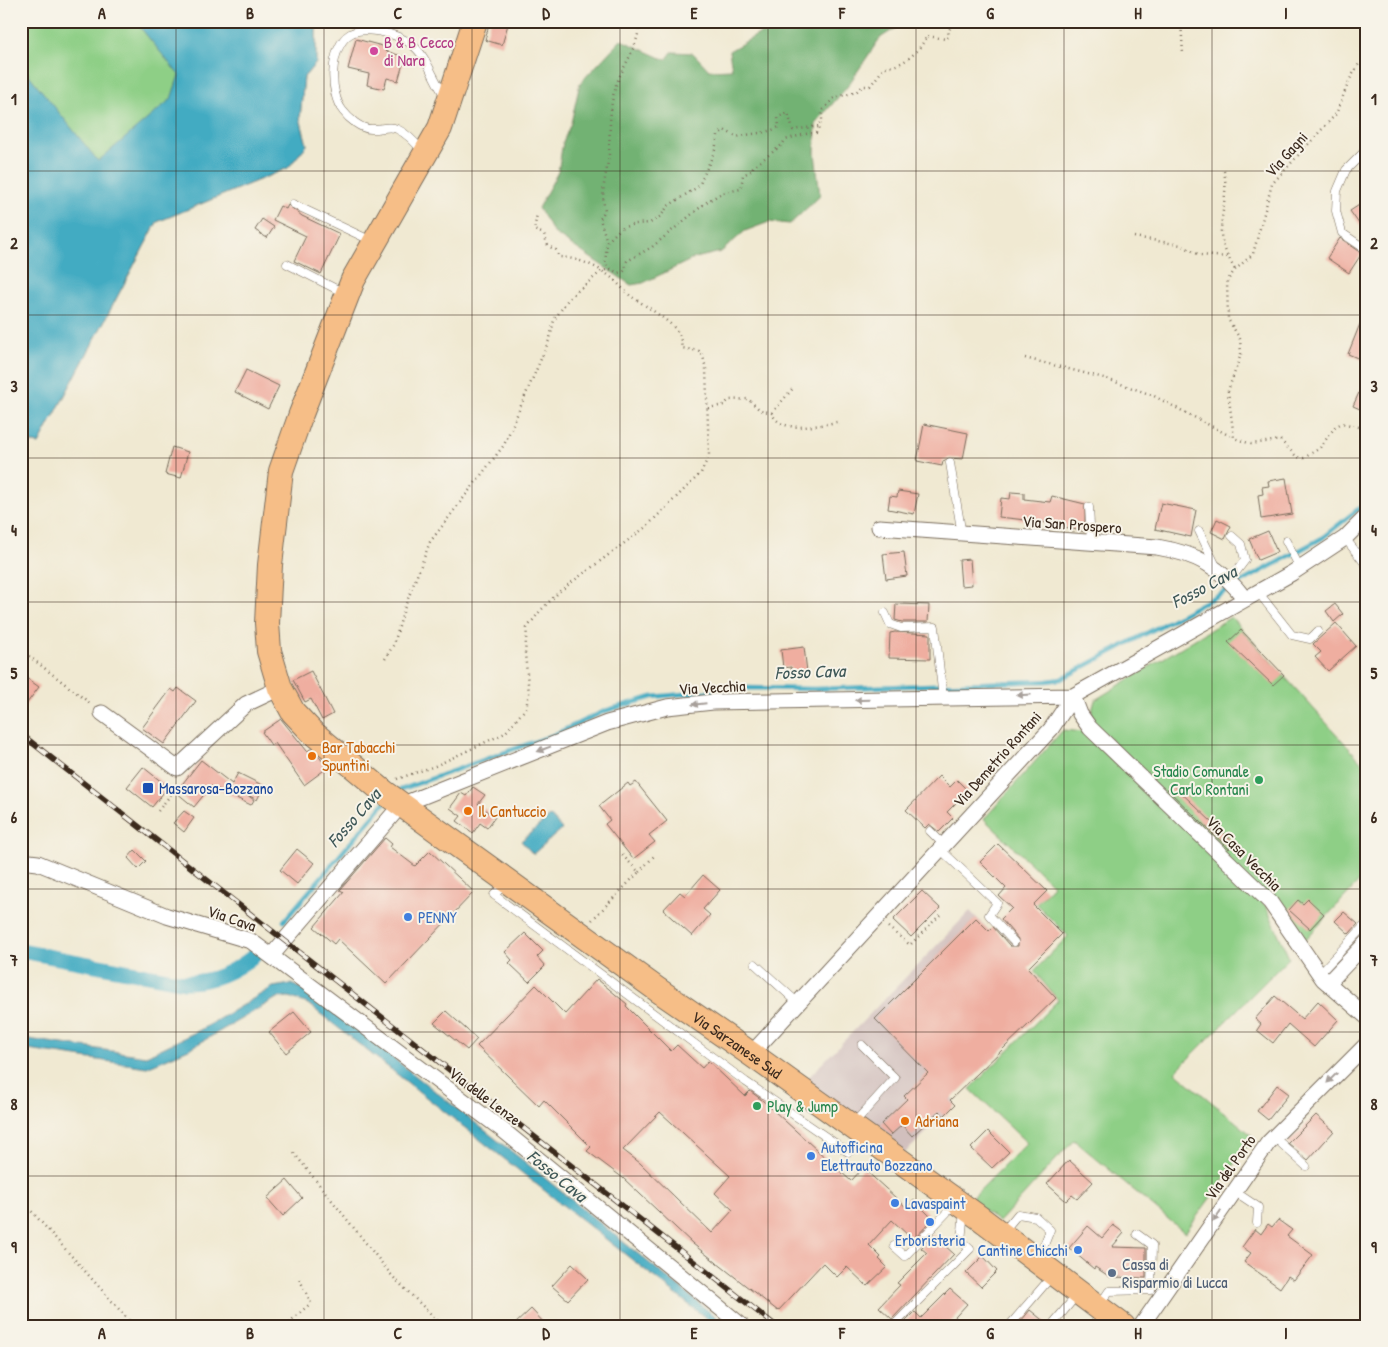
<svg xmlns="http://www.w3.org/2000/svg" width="1388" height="1347" viewBox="0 0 1388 1347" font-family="'Patrick Hand',sans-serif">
  <rect width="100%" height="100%" fill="#f7f3e8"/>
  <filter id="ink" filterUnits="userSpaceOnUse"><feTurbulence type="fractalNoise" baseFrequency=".02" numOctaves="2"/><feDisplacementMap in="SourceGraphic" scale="10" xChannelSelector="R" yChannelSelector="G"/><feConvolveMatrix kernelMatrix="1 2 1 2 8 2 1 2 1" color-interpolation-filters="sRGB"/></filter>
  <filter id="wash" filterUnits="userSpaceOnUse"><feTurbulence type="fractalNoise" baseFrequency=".0096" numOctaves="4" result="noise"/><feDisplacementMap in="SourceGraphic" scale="20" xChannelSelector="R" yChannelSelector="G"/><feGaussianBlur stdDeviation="1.12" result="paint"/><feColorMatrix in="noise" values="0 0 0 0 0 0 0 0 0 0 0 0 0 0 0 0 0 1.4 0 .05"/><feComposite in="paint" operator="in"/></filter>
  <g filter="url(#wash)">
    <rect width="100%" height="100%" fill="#f0e9d2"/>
    <!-- industrial -->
    <path fill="#d1bfbd" d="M970 911 1056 998 952 1098 955 1105 904 1154 804 1082Z"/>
    <!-- green -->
    <path fill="#8ecf86" stroke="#647c52" d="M21 21H316V63L304 77 300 118 307 145 288 168 157 222 39 444 21 441Z
      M1231 617 1367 768V873L1304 941 1093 721 1091 715 1095 700Z
      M1063 730 1084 732 1266 906 1289 958 1175 1072 1254 1137 1185 1233 1074 1140 999 1222 970 1200 1027 1143 970 1089 1058 1000 1034 971 1068 936 1036 904 1053 885 984 819Z"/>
    <!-- forest -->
    <path fill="#72b273" stroke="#566e48" d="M820 21H907L880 38 847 87 816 123 815 153 820 196 790 224 769 222 745 231 721 252 695 258 643 283 631 285 554 233 538 208 558 172 563 142 571 123 580 83 621 40 666 60 672 52 693 53 709 70 732 69 729 51 759 34Z"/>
    <!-- water -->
    <path fill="#43abc2" stroke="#3f6a70" d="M135 21H316V63L304 77 300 118 307 145 288 168 157 222 39 444 21 441V65L98 161 171 99 179 75Z
      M550 816 562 829 533 854 521 841Z
      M291 984 308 991 525 1162 727 1326H716L308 1004 289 997 277 998 191 1048 147 1067 21 1049V1038L146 1056 200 1030 273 987Z"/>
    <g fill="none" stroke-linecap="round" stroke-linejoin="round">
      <!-- stream -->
      <path stroke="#43abc2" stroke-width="4.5" d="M1238 584 1322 538 1367 502
        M397 791 553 735 605 711 652 697 747 688 815 689 1047 681 1061 679 1231 588
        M284 921 386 801"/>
      <!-- canal -->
      <path stroke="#43abc2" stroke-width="15" d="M21 951 184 982C211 983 234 972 255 955"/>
    </g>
    <g id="blocks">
      <!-- building -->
      <path fill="#efaea0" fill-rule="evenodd" d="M490 21H509L502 45 485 40Z
        M356 39 386 47 385 51 405 57 398 81 387 78 384 89 367 85 369 74 348 69Z
        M1367 200V235L1350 211Z
        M288 205 302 216 340 234 321 274 294 261 306 236 273 220 280 206 286 209Z
        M262 219 274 227 267 238 255 230Z
        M1340 238 1362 253 1349 273 1327 258Z
        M1366 309 1367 310V362L1348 354Z
        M246 370 279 386 268 409 235 392Z
        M1367 375V412L1353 406Z
        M924 424 968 433 963 459 949 458 943 461 942 466 917 461Z
        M172 447 188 452 181 478 165 474Z
        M1286 478 1292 514 1261 519 1258 495 1263 494 1262 487 1269 486 1268 481Z
        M898 491 918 494 914 514 888 509 890 496 897 497Z
        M1011 492 1024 493V499L1050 502 1052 496 1085 504V532L1043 522 999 517 1001 498 1010 499Z
        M1161 503 1196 510 1191 537 1155 529Z
        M1217 519 1231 526 1225 539 1211 532Z
        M1268 531 1277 552 1258 560 1249 539Z
        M904 552 907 576 886 579 883 554Z
        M970 559 972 585 961 586 959 560Z
        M896 604 929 605 928 622H902L895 620Z
        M1335 604 1343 614 1334 622 1326 611Z
        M1336 623 1356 646 1328 671 1315 657 1321 652 1313 644Z
        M1241 630 1284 675 1273 685 1228 642Z
        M895 632 930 634V659L889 658 890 633Z
        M804 647 807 672 792 674 791 667 783 668 781 650Z
        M311 671 333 714 322 720 311 699 305 702 293 680Z
        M21 674 39 687 21 711Z
        M178 688 196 701 164 744 142 728 171 689 175 692Z
        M281 719 307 751 311 749 318 755 327 768 304 785 275 743 271 745 262 732Z
        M201 760 232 784 238 773 264 786 257 800 246 794 254 800 251 805 211 786 194 807 176 792Z
        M143 767 168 787 152 807 127 787Z
        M939 776 950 787 957 780 968 791 947 812 953 818 939 832 929 824 925 828 906 810Z
        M636 782 667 821 649 835 655 842 633 859 605 824 610 820 599 806 628 783 630 786Z
        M1172 784 1234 843 1229 849 1167 789Z
        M473 787 485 795 478 804 495 817 487 828 480 823 473 833 457 821 461 816 450 808 461 793 466 796Z
        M184 811 194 818 184 832 173 823Z
        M385 838 392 844 390 847 415 866 430 851 474 892 386 984 338 939 334 944 314 927 344 892 340 890Z
        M998 844 1047 891 1033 905 1062 934 1028 968 1056 998 950 1100 955 1105 944 1116 939 1111 912 1136 902 1125 891 1135 881 1124 907 1099 904 1096 928 1073 875 1019 976 918 989 931 993 927 1010 946H1018V939L1001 919 1012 908 999 896 1006 888 980 862Z
        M297 849 314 863 297 884 280 870Z
        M135 850 146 861 138 869 128 858Z
        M703 875 720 890 703 909 710 915 692 936 663 910 680 892 685 896Z
        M922 891 940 908 911 937 893 920Z
        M1308 899 1324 914 1310 929 1289 910 1298 900 1303 904Z
        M1344 912 1358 924 1349 934 1335 921Z
        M525 933 543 951 537 957 545 966 529 982 509 963 512 960 505 952Z
        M597 979 627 1004 626 1006 671 1051 677 1045 702 1068 708 1061 745 1096 750 1091 762 1100 851 1181 863 1168 907 1208 914 1200 933 1219 913 1240 892 1220 869 1245 881 1257 879 1259 887 1267 867 1286 847 1267 837 1277 823 1263 778 1311 693 1244 623 1178 587 1151 591 1147 544 1100 539 1106 477 1046 536 985 565 1014ZM660 1112 730 1176 715 1193 733 1210 712 1233 640 1163 623 1150Z
        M1275 996 1302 1019 1318 1001 1338 1020 1314 1047 1288 1024 1273 1043 1257 1030 1261 1024 1255 1019Z
        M446 1011 477 1039 467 1050 434 1023Z
        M294 1012 311 1032 286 1053 269 1032Z
        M1277 1085 1289 1094 1268 1120 1257 1111Z
        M1316 1115 1334 1131 1308 1160 1288 1143Z
        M988 1131 1009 1152 992 1168 971 1148Z
        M1069 1160 1093 1182 1077 1199 1072 1195 1066 1201 1047 1184Z
        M287 1180 302 1198 283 1216 267 1198Z
        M1278 1220 1292 1230 1287 1236 1313 1255 1294 1280 1288 1276 1280 1288 1244 1262 1251 1253 1242 1247 1255 1229 1261 1234 1268 1224 1272 1227Z
        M1113 1225 1124 1233 1112 1247 1146 1248V1278L1110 1277 1095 1267 1094 1269 1069 1248 1088 1226 1102 1238Z
        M933 1235 954 1254 892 1319 879 1307 900 1285 897 1283 927 1253 921 1248Z
        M983 1256 997 1271 981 1287 966 1273Z
        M572 1264 588 1279 568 1300 552 1286Z
        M950 1289 967 1304 947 1326H901L915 1312 921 1318Z
        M531 1309 547 1326H513Z
        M1030 1310 1046 1323 1045 1326H1017Z"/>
    </g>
  </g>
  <g filter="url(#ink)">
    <use href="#blocks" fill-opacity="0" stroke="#7a6d5d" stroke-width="1"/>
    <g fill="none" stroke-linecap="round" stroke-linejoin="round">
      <!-- lane casing -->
      <g stroke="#7a6d5d" stroke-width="9">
        <path id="lane" d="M423 152C416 143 408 134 397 129 389 125 380 130 371 129 361 129 349 119 343 111 329 94 329 47 350 34 365 25 398 34 411 44 428 56 433 81 446 97
          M293 204 372 241
          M1361 246 1342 233 1336 211 1337 191 1346 170 1367 149
          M287 264 346 294
          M950 463 962 535
          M1089 507 1091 543
          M1199 531 1217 568
          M1345 538 1367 566
          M1286 541 1300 568
          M1230 580 1245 560 1241 544 1232 536
          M1258 592 1292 635 1310 639 1318 631
          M885 613 890 624 901 628 935 627 943 699
          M930 831 943 844
          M939 848 997 903 989 915 1014 942
          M506 883 494 895 746 1082 848 1152 867 1140
          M755 964 798 1003
          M1320 973 1367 923
          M854 1123 895 1078 862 1045
          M1274 1137 1306 1166
          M1234 1191 1258 1207 1257 1223
          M1003 1232 1018 1214 1036 1217 1050 1230 1039 1258
          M894 1246 905 1256 956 1203
          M1099 1306 1109 1291 1151 1290 1152 1245 1137 1234
          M893 1326 970 1249 961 1241 964 1211
          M1009 1326 1052 1276
          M1051 1326 1077 1295"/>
      </g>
      <!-- street casing -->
      <g stroke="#7a6d5d" stroke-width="17">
        <path id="street" d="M879 527 1157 547C1197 554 1220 566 1245 599
          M102 713 177 768 246 704 280 688
          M21 861 38 863 167 916 251 941 504 1131 742 1326
          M272 955 401 805 607 723 667 707 713 702 1073 696 1080 714 1090 728 1270 902 1323 979 1367 1017
          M1328 983 1367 942
          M751 1054 1051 729 1073 696 1292 573 1345 538 1367 516
          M1141 1326 1268 1143 1367 1044"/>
      </g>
      <!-- primary casing -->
      <g stroke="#7a6d5d" stroke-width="26">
        <g id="primary">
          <path id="s1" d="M475 21 440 128 353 280 301 414 281 471 270 565 267 623 269 651 280 688 293 712 312 732 384 792 658 990 751 1054 980 1218 1123 1326"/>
        </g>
      </g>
      <!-- path -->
      <path stroke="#7a6d5d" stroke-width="2.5" stroke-dasharray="1 4" stroke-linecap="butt" d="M1181 21 1183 54
        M1367 62H1360L1350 79 1336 114 1272 184 1253 254 1235 270 1227 281 1228 319 1240 339 1241 354 1228 391 1234 438 1251 444 1280 440 1297 457 1304 458 1320 448 1335 427 1342 423 1367 429
        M1224 171C1228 191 1222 209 1221 230 1220 243 1229 258 1235 270
        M1134 237 1181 245 1200 255 1229 257
        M607 242 600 219 605 210C600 190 607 174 609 154 610 132 609 106 616 85 625 62 638 48 640 21
        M611 269 605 264 607 242 621 228 635 224 650 223 661 216 668 206 699 186 715 150 718 135 724 130 737 137C751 133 766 134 779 127L778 117 788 113 793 130 819 126
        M1025 358 1104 378 1152 395 1234 438
        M708 408 724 405 729 400 748 399 760 410 772 413C780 435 820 425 837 422L839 425
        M772 413 794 387
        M21 650 91 704
        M385 659 394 644 404 609 430 542 504 445 550 338 554 320 569 298 602 271 611 269 618 273 624 271 627 261 652 247 708 201 722 193 741 189 743 175 753 170V167L782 145 785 140C795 137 805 133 816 133L822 120V111L834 98 856 92 863 86H870L885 67C904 66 918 53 927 36L946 39 949 36 948 31 955 21
        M397 779 435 766 505 733 526 708 529 693 525 654 527 628 540 611 560 591 646 527 701 473 709 455 706 369 703 356 699 351 682 348C681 344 681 339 680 336 676 324 643 304 632 297 625 292 619 284 612 278 597 266 578 258 559 257L556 250 548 246 544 234 534 230 537 214
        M158 811 172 793 175 782
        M639 872 656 854
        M592 920 639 872 620 853
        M888 927 910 945 940 915
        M294 1153 393 1277 443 1326
        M25 1204 134 1326
        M285 1326 311 1303 299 1278"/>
      <!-- lane -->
      <use href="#lane" stroke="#fff" stroke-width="8"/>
      <!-- street -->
      <use href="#street" stroke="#fff" stroke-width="15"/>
      <!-- primary -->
      <use href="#primary" stroke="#f6be87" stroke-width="24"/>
      <!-- rail casing -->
      <g stroke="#3b2a1e" stroke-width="5.5">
        <path id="rail" d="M21 734 776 1326"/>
      </g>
      <!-- rail -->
      <use href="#rail" stroke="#f7f3e8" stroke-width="4" stroke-dasharray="11" stroke-linecap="butt"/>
    </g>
    <!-- one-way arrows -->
    <defs><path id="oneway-solid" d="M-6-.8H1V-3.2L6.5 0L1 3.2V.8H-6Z" transform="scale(1.25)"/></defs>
    <g fill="#a79f9a">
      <use href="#oneway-solid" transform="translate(1024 695) rotate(177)"/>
      <use href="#oneway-solid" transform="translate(862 700) rotate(179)"/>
      <use href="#oneway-solid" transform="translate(699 704) rotate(174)"/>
      <use href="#oneway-solid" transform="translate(544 749) rotate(159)"/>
      <use href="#oneway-solid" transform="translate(1332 1078) rotate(135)"/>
      <use href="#oneway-solid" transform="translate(1217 1216) rotate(125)"/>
    </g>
  </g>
  <!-- grid -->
  <path fill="none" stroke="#3b2a1e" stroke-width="1" stroke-opacity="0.55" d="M176 21V1326M324 21V1326M472 21V1326M620 21V1326M768 21V1326M916 21V1326M1064 21V1326M1212 21V1326M21 171H1367M21 315H1367M21 458H1367M21 602H1367M21 745H1367M21 889H1367M21 1032H1367M21 1176H1367"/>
  <!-- markers -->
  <circle fill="#d1479c" stroke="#f7f3e8" stroke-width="2" cx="374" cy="51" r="5"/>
  <g fill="#e8710a" stroke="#f7f3e8" stroke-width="2">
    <circle cx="312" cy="756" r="5"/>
    <circle cx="468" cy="811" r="5"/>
    <circle cx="905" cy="1121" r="5"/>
  </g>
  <g fill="#2e9e5b" stroke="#f7f3e8" stroke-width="2">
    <circle cx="1259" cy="780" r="5"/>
    <circle cx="757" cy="1106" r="5"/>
  </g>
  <rect fill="#1a4fb4" stroke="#f7f3e8" stroke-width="2" x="142" y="782" width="12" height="12" rx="2.5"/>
  <g fill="#3f7fe0" stroke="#f7f3e8" stroke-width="2">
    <circle cx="408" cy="917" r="5"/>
    <circle cx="811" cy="1156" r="5"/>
    <circle cx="895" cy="1203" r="5"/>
    <circle cx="930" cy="1222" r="5"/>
    <circle cx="1078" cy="1250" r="5"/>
  </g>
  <circle fill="#5c6f8a" stroke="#f7f3e8" stroke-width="2" cx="1112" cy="1273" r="5"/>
  <g text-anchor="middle" stroke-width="4" stroke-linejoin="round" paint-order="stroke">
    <!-- hotel labels -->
    <g font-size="16" fill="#b23c85" stroke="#f7f3e8" text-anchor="start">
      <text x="384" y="48">B &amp; B Cecco<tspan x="384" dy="18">di Nara</tspan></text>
    </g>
    <!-- street labels -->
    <g font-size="16" fill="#3b2a1e" stroke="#f7f3e8">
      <text transform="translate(1286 154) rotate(-48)" y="6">Via Gagni</text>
      <text transform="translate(1072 524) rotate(4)" y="6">Via San Prospero</text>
      <text transform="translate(712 687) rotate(-3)" y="6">Via Vecchia</text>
      <text transform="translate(997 759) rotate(-48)" y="6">Via Demetrio Rontani</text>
      <text transform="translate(1244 853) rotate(45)" y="6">Via Casa Vecchia</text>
      <text transform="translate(232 918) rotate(19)" y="6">Via Cava</text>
      <text dy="6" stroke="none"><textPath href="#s1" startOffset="1294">Via Sarzanese Sud</textPath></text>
      <text transform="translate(485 1096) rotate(37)" y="6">Via delle Lenze</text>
      <text transform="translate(1230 1167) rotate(-55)" y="6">Via del Porto</text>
    </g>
    <!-- food labels -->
    <g font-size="16" fill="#c56008" stroke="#f7f3e8" text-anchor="start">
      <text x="322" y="753">Bar Tabacchi<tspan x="322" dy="18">Spuntini</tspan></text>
      <text x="478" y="817">Il Cantuccio</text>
      <text x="915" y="1127">Adriana</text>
    </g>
    <!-- leisure labels -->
    <g font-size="16" fill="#27864d" stroke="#f7f3e8" text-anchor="end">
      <text x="1249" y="777">Stadio Comunale<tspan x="1249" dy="18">Carlo Rontani</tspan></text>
      <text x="767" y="1112" text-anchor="start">Play &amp; Jump</text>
    </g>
    <!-- transit labels -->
    <g font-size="16" fill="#164399" stroke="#f7f3e8" text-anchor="start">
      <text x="159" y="794">Massarosa-Bozzano</text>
    </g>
    <!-- shop labels -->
    <g font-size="16" fill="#366cbe" stroke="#f7f3e8" text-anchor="start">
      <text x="418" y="923">PENNY</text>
      <text x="821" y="1153">Autofficina<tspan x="821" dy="18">Elettrauto Bozzano</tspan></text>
      <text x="905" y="1209">Lavaspaint</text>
      <text x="930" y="1246" text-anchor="middle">Erboristeria</text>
      <text x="1068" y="1256" text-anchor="end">Cantine Chicchi</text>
    </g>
    <!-- service labels -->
    <g font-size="16" fill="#4e5e75" stroke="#f7f3e8" text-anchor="start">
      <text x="1122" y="1270">Cassa di<tspan x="1122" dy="18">Risparmio di Lucca</tspan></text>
    </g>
    <!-- water labels -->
    <g font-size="18" font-style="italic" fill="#3e5757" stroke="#f7f3e8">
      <text transform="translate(1204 587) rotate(-28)" y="6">Fosso Cava</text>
      <text transform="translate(810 672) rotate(-2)" y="6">Fosso Cava</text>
      <text transform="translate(354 818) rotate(-49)" y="6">Fosso Cava</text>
      <text transform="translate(557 1176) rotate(39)" y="6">Fosso Cava</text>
    </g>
  </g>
  <!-- margin -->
  <rect width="1388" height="1347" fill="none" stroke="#f7f3e8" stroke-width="55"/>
  <rect x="28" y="28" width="1332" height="1292" fill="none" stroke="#3b2a1e" stroke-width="2"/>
  <g font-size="16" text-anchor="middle" font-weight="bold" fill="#3b2a1e">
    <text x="102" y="19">A</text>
    <text x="250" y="19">B</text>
    <text x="398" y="19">C</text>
    <text x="546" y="19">D</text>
    <text x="694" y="19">E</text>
    <text x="842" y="19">F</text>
    <text x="990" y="19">G</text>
    <text x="1138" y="19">H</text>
    <text x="1286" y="19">I</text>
    <text x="14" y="105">1</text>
    <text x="1374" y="105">1</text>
    <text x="14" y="249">2</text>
    <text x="1374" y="249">2</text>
    <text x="14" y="392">3</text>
    <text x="1374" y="392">3</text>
    <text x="14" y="536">4</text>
    <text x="1374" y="536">4</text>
    <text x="14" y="679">5</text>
    <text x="1374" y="679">5</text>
    <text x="14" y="823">6</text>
    <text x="1374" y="823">6</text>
    <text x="14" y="966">7</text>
    <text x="1374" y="966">7</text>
    <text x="14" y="1110">8</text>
    <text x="1374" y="1110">8</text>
    <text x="14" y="1253">9</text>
    <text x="1374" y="1253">9</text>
    <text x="102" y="1339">A</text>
    <text x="250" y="1339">B</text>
    <text x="398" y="1339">C</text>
    <text x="546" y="1339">D</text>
    <text x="694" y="1339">E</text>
    <text x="842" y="1339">F</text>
    <text x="990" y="1339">G</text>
    <text x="1138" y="1339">H</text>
    <text x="1286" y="1339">I</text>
  </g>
</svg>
